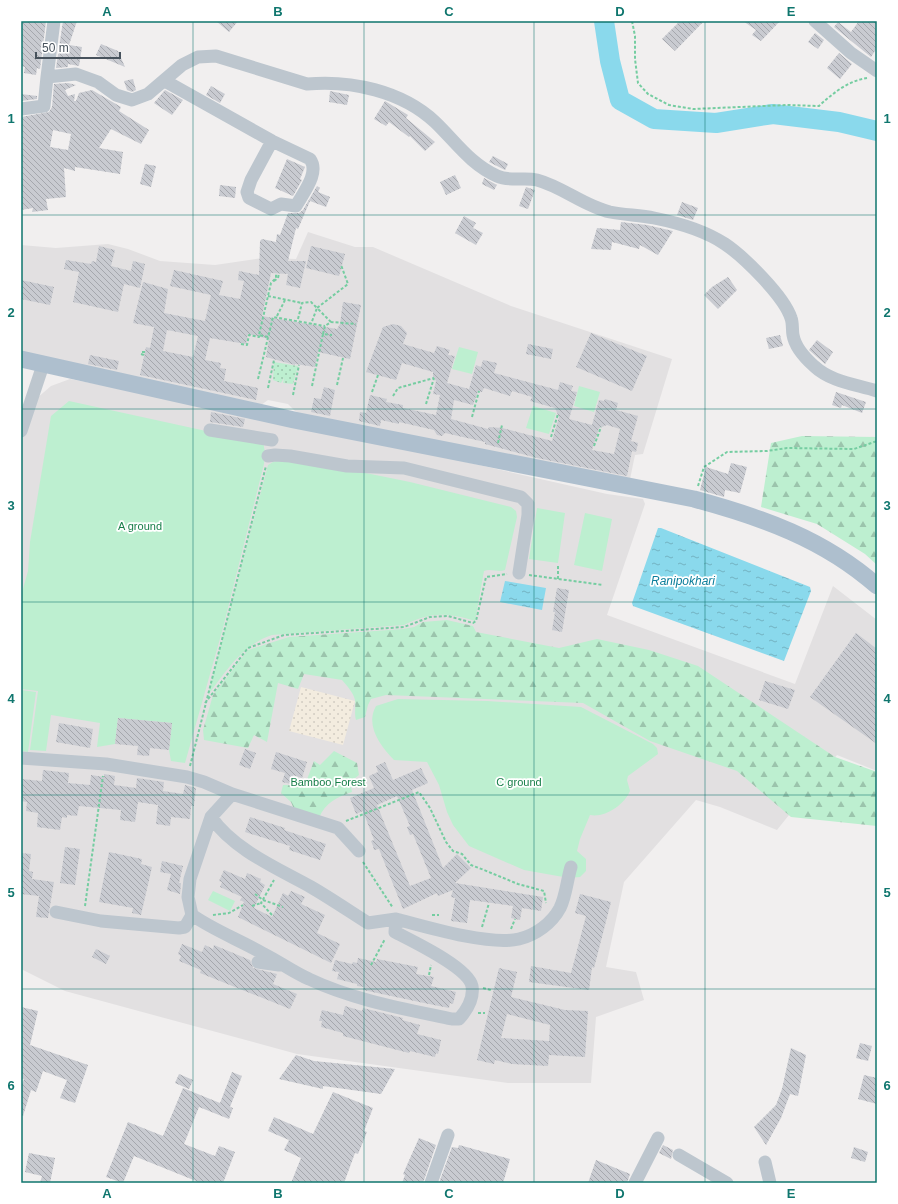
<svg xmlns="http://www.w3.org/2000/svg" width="898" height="1204" viewBox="0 0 898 1204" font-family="Helvetica,sans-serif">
  <defs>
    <pattern id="forest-firs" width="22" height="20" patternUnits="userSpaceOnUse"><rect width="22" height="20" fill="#bdefd0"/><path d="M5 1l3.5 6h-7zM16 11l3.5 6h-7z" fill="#9bc4ac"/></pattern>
    <pattern id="sand-dots" width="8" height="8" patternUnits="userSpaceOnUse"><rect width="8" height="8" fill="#f3ecdf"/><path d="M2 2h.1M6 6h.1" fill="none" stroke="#d2ccc2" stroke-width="1.8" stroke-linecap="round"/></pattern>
    <pattern id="garden-dots" width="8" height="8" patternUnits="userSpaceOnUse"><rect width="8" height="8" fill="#bdefd0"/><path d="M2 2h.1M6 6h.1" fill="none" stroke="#9bc4ac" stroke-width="1.8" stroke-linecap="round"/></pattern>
    <pattern id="water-ripples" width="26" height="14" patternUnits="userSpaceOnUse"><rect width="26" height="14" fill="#8ad9ec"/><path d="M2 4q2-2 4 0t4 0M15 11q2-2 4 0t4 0" fill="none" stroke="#73b3c2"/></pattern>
    <pattern id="building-back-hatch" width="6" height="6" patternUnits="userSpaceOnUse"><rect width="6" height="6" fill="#c9cbd1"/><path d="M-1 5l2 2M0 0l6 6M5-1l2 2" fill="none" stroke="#a5a7ad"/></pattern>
  </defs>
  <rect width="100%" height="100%" fill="#f1efef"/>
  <!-- education -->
  <path fill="#e2e0e1" d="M308 232 355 247H373L511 306 672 359 643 454 635 455 629 484 297 413 288 404 268 400 261 405 21 354V245L56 248 108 244 128 249 160 261 215 265 263 258 296 259Z
    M70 379 266 417 607 494 643 499 645 504 607 615 795 684 833 586 877 620V771L837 755 777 830 720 807 696 800 624 882 606 967 636 972 644 1000 596 1017 591 1083H508L297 1054 65 991 21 969V439L29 405 51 386Z"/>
  <!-- forest -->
  <path fill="url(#forest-firs)" d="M802 436 877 437V565L865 554 817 524 761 507 771 443Z
    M447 620 473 626 476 632 559 648 597 639 649 650 698 666 835 757 877 772V826L791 817 737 771 650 741 583 703 386 695 371 699 368 705 365 717 356 720C354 713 356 707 355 700 353 692 347 686 342 680L304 674 298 689 278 683 267 742 254 735 248 748 204 740 203 730 213 695 248 650 289 637 403 629 414 627 423 622Z
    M334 751 357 763 359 775 350 782 352 792C337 797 325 803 319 818L294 809 291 802 281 793 283 785H290L297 780 306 782 314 761 320 765Z"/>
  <!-- sand -->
  <path fill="url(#sand-dots)" d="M301 687 355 701 343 745 289 731Z"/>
  <!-- park -->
  <path fill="#bdefd0" d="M459 347 478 352 472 374 452 369Z
    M579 386 600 392 594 412 574 406Z
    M69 401 206 431 263 441 265 453 264 464 223 628 185 763 171 761 169 750 172 723 118 718 115 744 97 747 100 723 51 715 46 751 30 750 38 691 21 689V596L28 571 30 542 51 416Z
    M533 406 556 413 549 434 526 428Z
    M292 458 410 482 511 507 516 511 517 517 505 570C498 573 491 568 484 571L475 621C447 612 430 612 404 625L272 635C242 645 226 671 208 695L268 465 273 462Z
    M537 508 565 513 558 563 529 559Z
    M585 513 612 519 602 571 574 565Z
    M21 690 36 692 28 752 21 751Z
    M398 699 487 701 581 707 653 744 657 748 658 754 628 776 627 780 630 791C624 805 605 818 590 815L580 839 577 851 586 859V871L580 877 569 878 524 870 469 846 453 825 447 812 439 785 427 762 394 760C380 746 365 725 376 706Z
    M213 891 235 901 230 911 208 900Z"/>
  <!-- garden -->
  <path fill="url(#garden-dots)" d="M274 362 298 366 293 384 283 383 284 378 281 383 273 380Z"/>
  <!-- water -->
  <path fill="url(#water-ripples)" d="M658 528H661L810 587 811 591 784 661 633 606 632 603Z
    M505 581 546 588 542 610 500 602Z"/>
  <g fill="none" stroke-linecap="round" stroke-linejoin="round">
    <!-- river -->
    <path stroke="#8ad9ec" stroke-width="20" d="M604 21 610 61 620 100 654 119 716 123 773 114 839 122 877 131"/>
  </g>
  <!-- building -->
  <path fill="url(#building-back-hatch)" fill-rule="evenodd" d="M21 21H46L40 69 37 68 36 75 24 73 25 67 21 66Z
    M63 21H77L69 45 82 47 79 66 68 64V67L56 68Z
    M216 21H238L229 32Z
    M680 21H704L675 51 662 39Z
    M743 21H780L761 41 752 35 756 30Z
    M859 21H877V48L871 57 834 27 838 22 851 32Z
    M815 33 824 40 818 49 808 42Z
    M101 44 118 51 125 67 96 55Z
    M839 53 852 64 840 79 827 68Z
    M133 79 136 90 132 92 127 90 124 81Z
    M68 83 76 85 65 90 68 96 75 94 74 101H76L79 93 92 90 121 107 119 111 149 130 141 144 111 129 99 148 123 152 120 174 75 167V171L64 168 66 197 46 199 48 210 32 212 33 208 21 210V117L49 112 52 107 54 84ZM53 130 71 134 68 150 50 147Z
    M211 86 225 94 220 103 206 95Z
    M165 90 183 100 172 115 154 103Z
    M330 91 349 95 347 105 329 102Z
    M21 94 37 96V99L21 101Z
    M385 101 408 115 406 118 435 142 425 151 410 136 409 137 389 122 386 126 374 119Z
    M493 156 508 164 505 170 489 162Z
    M287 159 305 167 300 179 302 180 293 196 275 188Z
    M145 164 156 166 151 187 140 184Z
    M455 175 461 188 446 195 440 182Z
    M484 178 497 185 494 190 482 184Z
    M220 185 236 187 235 198 219 196Z
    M317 186 320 188 318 192 330 197 326 207 310 201 298 229 296 228 288 261H306L300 288 286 285 288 274 271 273 262 316 337 329 340 324 343 302 361 305 350 359 318 352 315 367 295 364V365L266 357 269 339 248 334 246 344 210 338 205 360 221 363 220 368 226 369 224 381 258 388 256 400 140 375 146 347 150 348 154 327 133 323 143 282 168 289 164 313 205 321 211 295 170 286 174 270 223 281 219 295 240 299 244 281 238 280 239 271 259 275 260 241 262 239 276 242 277 234 280 235 288 213H299L303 210ZM167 330 198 336 193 357 163 351Z
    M526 187 535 190 528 209 519 206Z
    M682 202 698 208 693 220 677 215Z
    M464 216 476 223 473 228 483 233 476 245 455 233Z
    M621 222 647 225 673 231 658 255 640 245 639 249 612 242 611 250 591 249 597 228 620 230Z
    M99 246 115 250 111 266 131 271 133 261 145 264 140 288 124 284 118 312 73 302 79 272 64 269 66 260 91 264 92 261 96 262Z
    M311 246 345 254 339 276 306 268Z
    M728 277 737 290 718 309 704 295 712 287Z
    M21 280 54 287 50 305 21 299Z
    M393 324 401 326 407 333 403 344 434 353 437 346 450 350 448 355 455 356 447 383 469 389 476 365 481 367 483 360 497 363 494 373 558 390 560 382 573 386 571 391 577 392 569 419 592 425 599 400 604 401 605 399 618 403 616 410 638 416 631 441 638 443 636 452 632 451 627 476 537 458 485 444V442L445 433 442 436 437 435 434 430 399 422V424L381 420 380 426 359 421 360 412 366 413 370 395 387 399 386 402 403 405V408L436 415 440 395 433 394 436 381 433 377V372L402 363 396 380 366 372 383 327ZM484 388 510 396 512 391 529 396 532 397 530 401 555 408 559 417 552 441 502 428 489 427 488 429 451 419 454 400 473 405 478 391 482 392ZM607 425 620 429 614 454 592 450 599 428Z
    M591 333 647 356 632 391 576 367Z
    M780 335 783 346 769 349 766 338Z
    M817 340 833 352 825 364 809 350Z
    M528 344 553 349 551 359 526 354Z
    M90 355 119 361 117 370 88 364Z
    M324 387 335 390 330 416 311 412 314 398 321 399Z
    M836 392 866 402 862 413 842 405 841 408 832 405Z
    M211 412 245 419 243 427 210 422Z
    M731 463 747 467 740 493 725 490 724 497 700 490 706 467 728 474Z
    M557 588 569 590 562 632 552 630 555 612H553Z
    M856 633 877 649V744L810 697Z
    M765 681 795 690 788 709 759 700Z
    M118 718 172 723 169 750 150 748 149 756 137 755 138 746 115 744Z
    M59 723 93 729 90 748 56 742Z
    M245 749 256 753 250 769 239 765Z
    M276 752 307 762 302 778 293 775 291 784 282 782 285 773 271 769Z
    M385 762 393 780 421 768 428 783 412 790 443 868 457 854 471 868 455 883 543 897 541 911 522 908 520 920 511 918 513 906 470 900 467 923 451 921 455 898 451 897 453 890 438 896 437 893 403 909 379 849 374 850 373 846 371 841 374 840 363 811 356 814 350 798 374 788 369 776 378 772 376 766ZM397 796 410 826 407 827 410 835 413 834 431 878 410 886 377 805Z
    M43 770 69 773 68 783 90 785 91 775 104 777V774L115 776 114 785 136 788 137 778 164 782 163 791 183 794 185 785 196 788 194 806H191L190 819 171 817 170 826 156 824 158 805 138 802 135 822 120 820 121 810 79 806 77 816 67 815V818L62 817 60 830 37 827 38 813 26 811 27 802 21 801V779L42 781Z
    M250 817 285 828 284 830 326 844 320 860 289 850 290 846 245 832Z
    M65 847 80 849 75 885 60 883Z
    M109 852 142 859 141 864 152 867 141 915 132 913 133 908 99 902Z
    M21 853 31 854 29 871 33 872 32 879 54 882 48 918 36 917 39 896 21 894Z
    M162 861 183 866 179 883H181L180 894 167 890 171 874 160 872Z
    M224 870 245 879 247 873 261 879 260 882 265 885 254 908 272 917 283 893 288 896 291 891 305 897 301 904 325 915 317 933 340 944 331 963 238 917 244 902 240 900 242 897 220 887 222 882 219 881Z
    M580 894 611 902 594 968 592 967 589 990 529 982 531 966 571 973 586 916 575 913Z
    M182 944 202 952 205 945 213 949 214 945 250 960 253 968 277 974 273 984 297 994 290 1009 200 973 201 970 179 961 181 956 178 954Z
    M96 949 110 956 106 964 92 957Z
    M358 958 376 962 377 959 418 967 416 974 434 977 431 986 456 992 453 1004 450 1003 449 1008 424 1003 363 990 364 987 357 986V984L337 979 339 972 332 971 335 960 352 964 353 962 357 963Z
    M499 968 517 972 511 997 565 1010 588 1011 585 1057 549 1055 548 1066 512 1064 495 1060 494 1064 477 1060ZM507 1014 550 1025 549 1041 501 1038Z
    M345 1006 362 1011 363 1008 403 1018 402 1020 420 1025 417 1034 441 1040 438 1054 436 1053 435 1057 410 1051 409 1053 343 1036V1033L321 1027 322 1021H319L322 1010 343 1015Z
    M21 1007 38 1011 30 1045 88 1065 75 1103 60 1098 67 1080 43 1071 36 1092 31 1090 23 1116H21V1087L24 1079 21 1078Z
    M860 1043 872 1046 868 1061 856 1058Z
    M791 1048 806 1055 798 1096 790 1094 781 1118 766 1145 754 1127 776 1105 782 1089Z
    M296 1055 314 1061 395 1069 381 1094 323 1086V1089L279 1079Z
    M232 1072 242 1076 230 1107 233 1108 229 1119 199 1107 184 1144 215 1156 219 1146 235 1152 223 1183H201L134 1156 123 1183 106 1177 128 1122 163 1136 183 1088 220 1103Z
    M179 1074 193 1080 189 1089 175 1083Z
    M864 1075 877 1078V1104L858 1099Z
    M333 1092 373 1108 364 1131 367 1132 358 1154 355 1153 344 1183H291L301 1158 284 1150 289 1140 268 1131 274 1117 313 1134Z
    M419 1138 436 1145 423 1183H402L405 1175 403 1174Z
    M459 1145 510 1159 503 1183H439L452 1147 458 1148Z
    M663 1145 673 1150 671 1159 659 1153Z
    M854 1147 868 1152 865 1162 851 1158Z
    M29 1153 55 1158 50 1183H40L42 1176 25 1172Z
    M596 1160 630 1174 627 1183H588Z"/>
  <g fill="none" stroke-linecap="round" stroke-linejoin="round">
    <!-- path -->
    <path stroke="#75cda1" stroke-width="2" stroke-dasharray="3 2" stroke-linecap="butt" d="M632 21 635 36V59L638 83 648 94 669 105 693 109 787 105 819 106C833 93 848 81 867 78
      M274 281 278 278 279 273
      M268 296 302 303
      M277 316 285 300
      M298 319 302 303 311 302 317 308 311 324
      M331 322 317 308 348 284 341 265
      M323 334 325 326 331 322 356 324
      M268 337 259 335 271 283 276 278V273
      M241 344 247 345 249 335 259 337V335
      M142 352H145
      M141 354 144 355
      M258 379 273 317 325 326
      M337 385 343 358
      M312 386 323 334 332 335
      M268 388 274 360
      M372 392 378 375
      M293 395 299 365
      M393 396 398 388 434 378
      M426 404 434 378
      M472 417 479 391
      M551 437 558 414
      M498 443 502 425
      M594 446 601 427
      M698 486 704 467 727 452 767 451 787 448 854 449 877 441
      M529 575 603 585
      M558 579V566
      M205 703 248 648 284 635 404 627 430 617 448 616 473 623 476 621 486 577 507 574
      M190 766 266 466
      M346 821 419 792 430 808 446 842 453 851 462 854 471 865 484 870 518 884 544 891 546 903
      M363 862 393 908
      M255 894 263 900 283 907
      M85 906 103 776
      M252 906 261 903
      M213 915 229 913 243 905
      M272 915 261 903 274 880
      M432 915H439
      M482 927 489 903
      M511 929 515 919
      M371 965 385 939
      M429 975 431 965
      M483 988 491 990
      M478 1013H485"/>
    <!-- minor -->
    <path stroke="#bdc6ce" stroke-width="13" d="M815 21 851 53 877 71
      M47 77 54 21
      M165 81 272 141 310 159C320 173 303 193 296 206L281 204 271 209 249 198 247 192 251 180 272 141
      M21 109 44 106 47 77 76 74 98 82 116 95 132 100 148 94 182 65 198 57 216 56 307 84C351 80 402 91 435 122 455 141 470 164 497 176 510 182 524 177 537 180 563 187 584 206 610 212 625 215 640 215 654 218 679 223 704 230 725 244 744 257 784 296 791 318 793 323 792 330 793 335 795 347 805 358 814 366 831 382 855 384 877 391
      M210 430 272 440
      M21 431 43 365
      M268 456 275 455 290 456 347 466 404 468 521 497 528 504V515L519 573
      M21 758 106 764 187 777 204 782 232 794 211 817 190 879 188 897 192 915C215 931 240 940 264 954 280 962 293 972 309 979 353 1000 405 1009 452 1019H459C467 1010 474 998 472 986 468 967 412 941 395 932L396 919 368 923C349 911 330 898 311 887 277 868 234 850 211 817
      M232 794 338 828 359 851
      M56 912 101 921 179 928 185 927 192 915
      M396 919C426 927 490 946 519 939 536 935 552 923 560 908 566 896 567 880 571 867
      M258 962 279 965
      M679 1155 727 1183
      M765 1162 770 1183
      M431 1183 448 1135
      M635 1183 658 1138"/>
    <!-- major -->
    <path stroke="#aebfce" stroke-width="17" d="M21 359 294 420 694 499C761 517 824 539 877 586"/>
  </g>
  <!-- grid -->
  <path fill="none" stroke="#0f766e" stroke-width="1" stroke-opacity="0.55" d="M193 21V1183M364 21V1183M534 21V1183M705 21V1183M21 215H877M21 409H877M21 602H877M21 795H877M21 989H877"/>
  <g text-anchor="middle" stroke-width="3.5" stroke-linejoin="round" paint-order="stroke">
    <!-- park labels -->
    <g font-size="11" fill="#177e49" stroke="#fff">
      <text x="140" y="530">A ground</text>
      <text x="328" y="786">Bamboo Forest</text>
      <text x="519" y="786">C ground</text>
    </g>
    <!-- water labels -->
    <g font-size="12" font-style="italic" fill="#0c7e9b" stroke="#fff">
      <text x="683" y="585">Ranipokhari</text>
    </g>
  </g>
  <!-- border -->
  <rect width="898" height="1204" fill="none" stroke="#ffffff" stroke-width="44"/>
  <!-- scale -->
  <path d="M36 52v6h84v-6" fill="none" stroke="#47525c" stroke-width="2"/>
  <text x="42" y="52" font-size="12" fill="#47525c" stroke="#ffffff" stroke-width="3" paint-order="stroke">50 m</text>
  <rect x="22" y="22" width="854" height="1160" fill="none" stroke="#0f766e" stroke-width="1.5"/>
  <g font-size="13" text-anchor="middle" font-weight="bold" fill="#0f766e">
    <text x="107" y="16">A</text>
    <text x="278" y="16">B</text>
    <text x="449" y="16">C</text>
    <text x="620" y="16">D</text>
    <text x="791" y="16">E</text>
    <text x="11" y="123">1</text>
    <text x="887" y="123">1</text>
    <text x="11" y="317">2</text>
    <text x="887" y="317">2</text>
    <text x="11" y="510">3</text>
    <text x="887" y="510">3</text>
    <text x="11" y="703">4</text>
    <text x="887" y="703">4</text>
    <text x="11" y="897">5</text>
    <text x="887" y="897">5</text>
    <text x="11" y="1090">6</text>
    <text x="887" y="1090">6</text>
    <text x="107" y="1198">A</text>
    <text x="278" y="1198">B</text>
    <text x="449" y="1198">C</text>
    <text x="620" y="1198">D</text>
    <text x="791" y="1198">E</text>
  </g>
</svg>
